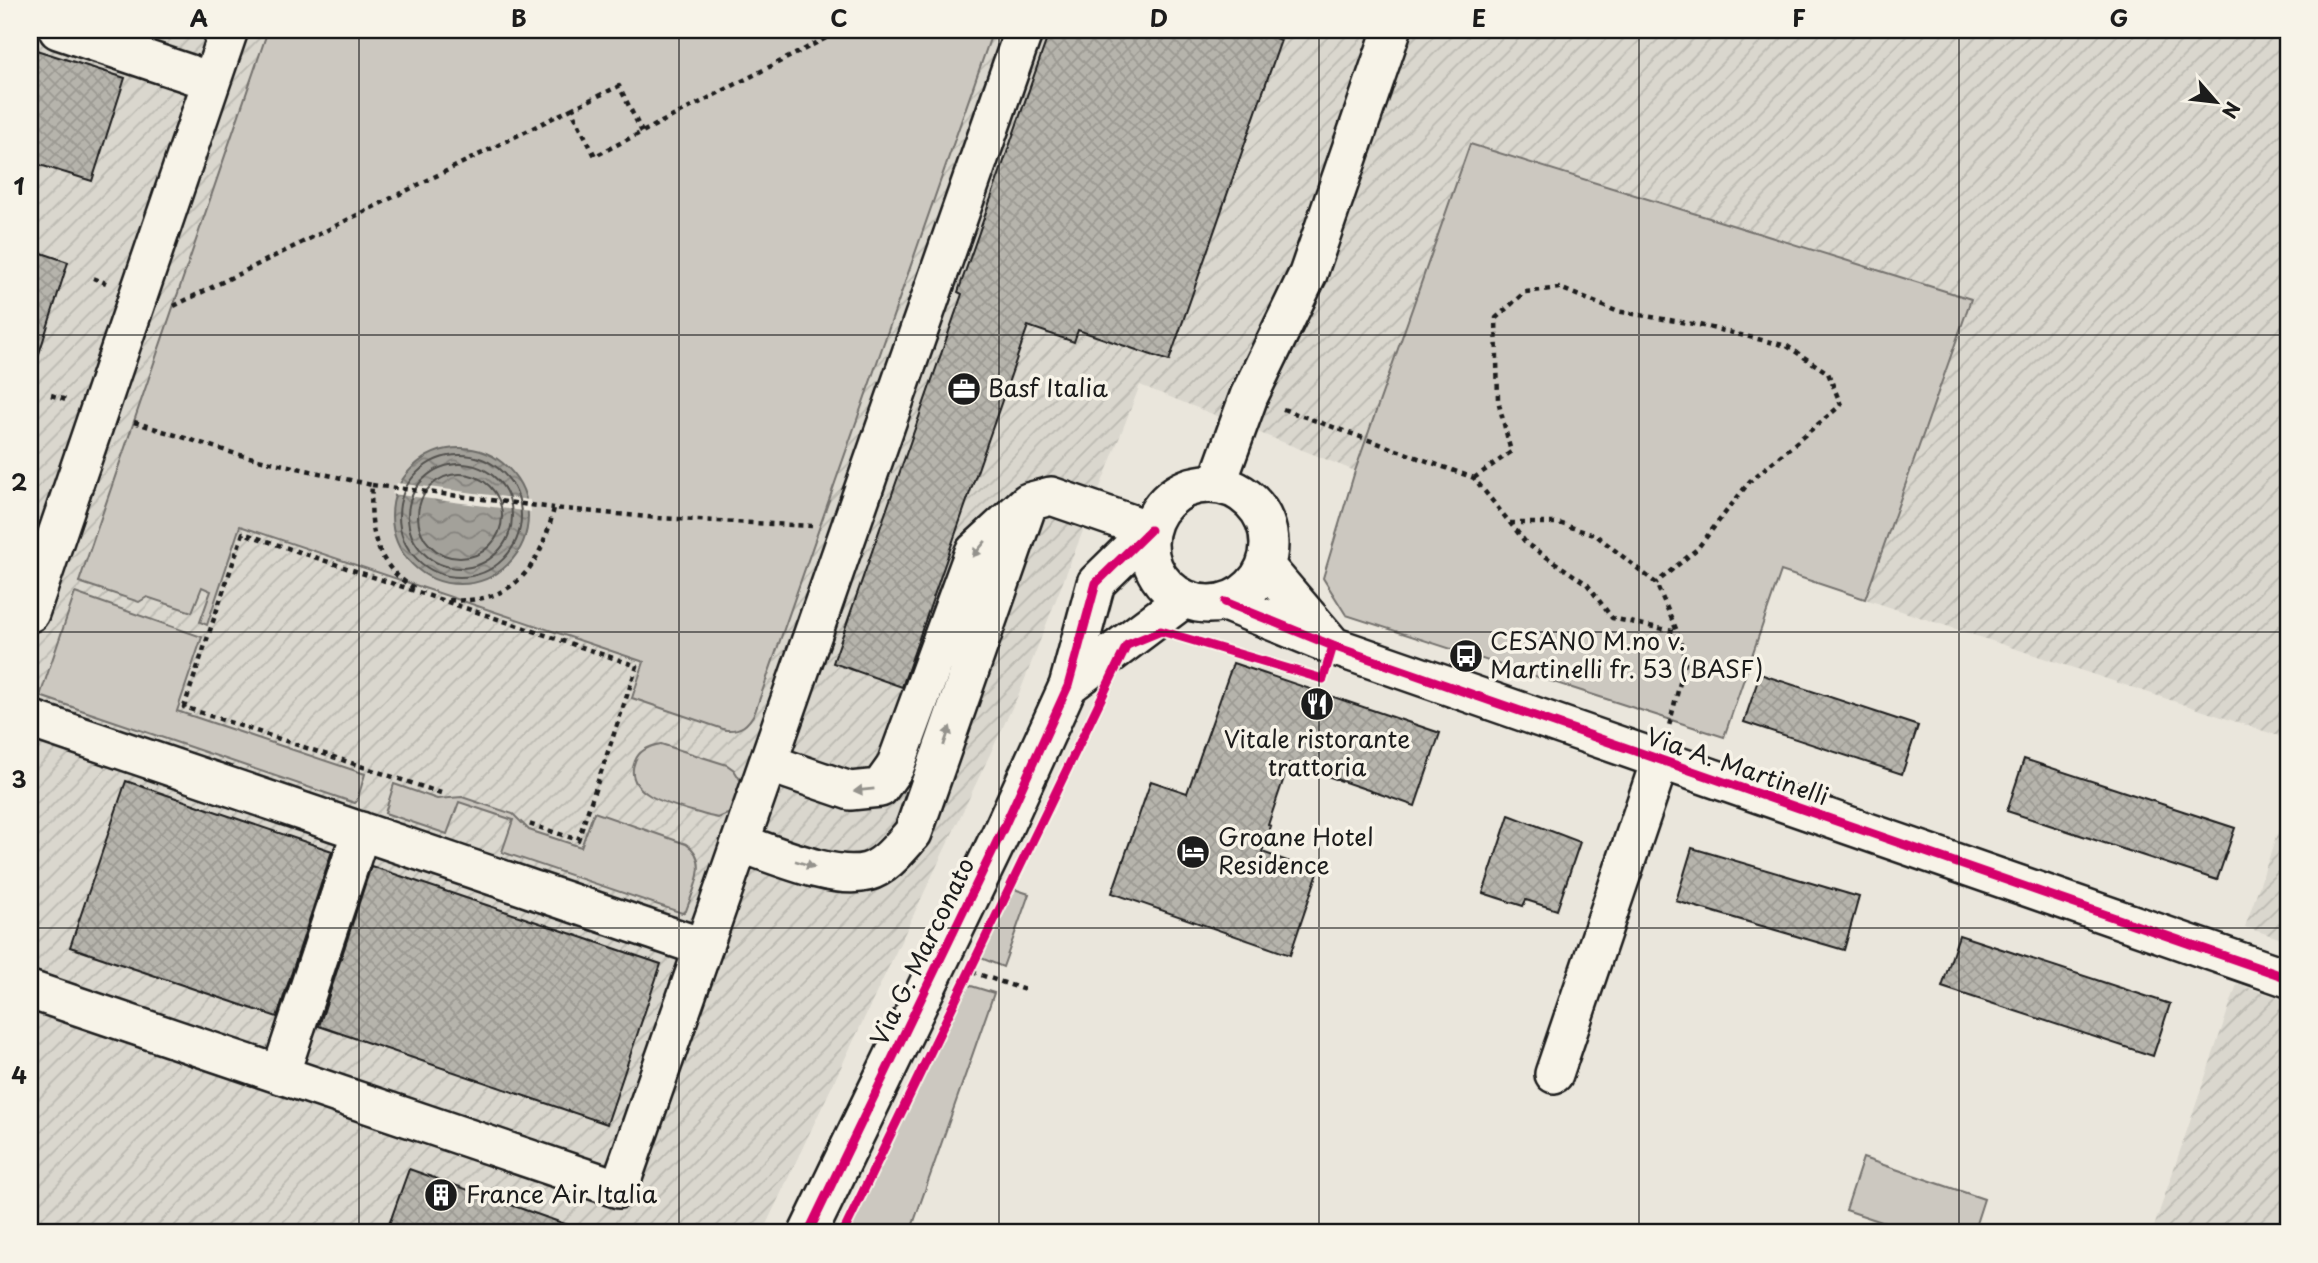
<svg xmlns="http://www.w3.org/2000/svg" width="2318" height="1263" viewBox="0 0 2318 1263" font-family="'Playpen Sans',sans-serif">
  <defs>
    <pattern id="industrial-furrows" width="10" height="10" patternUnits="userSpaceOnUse" patternTransform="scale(1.75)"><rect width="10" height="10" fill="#dad7ce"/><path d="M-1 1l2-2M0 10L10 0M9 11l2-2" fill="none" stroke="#bab8b0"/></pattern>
    <pattern id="water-waves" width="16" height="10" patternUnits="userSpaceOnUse" patternTransform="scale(1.75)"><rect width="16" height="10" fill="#a3a19a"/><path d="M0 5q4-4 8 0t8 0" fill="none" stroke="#84827d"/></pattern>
    <pattern id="building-cross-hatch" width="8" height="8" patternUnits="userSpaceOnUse" patternTransform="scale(1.75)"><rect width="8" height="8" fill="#b6b4ac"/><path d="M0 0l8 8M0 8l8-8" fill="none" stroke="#9c9a93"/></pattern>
  </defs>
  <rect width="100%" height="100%" fill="#eae6dc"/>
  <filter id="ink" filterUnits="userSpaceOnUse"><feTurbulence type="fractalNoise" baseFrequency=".0143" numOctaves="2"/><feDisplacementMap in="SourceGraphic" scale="14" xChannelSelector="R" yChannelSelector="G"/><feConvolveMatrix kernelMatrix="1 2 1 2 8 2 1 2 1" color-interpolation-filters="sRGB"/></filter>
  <g filter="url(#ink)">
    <!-- industrial -->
    <path fill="url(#industrial-furrows)" d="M30 30H2288V739L1865 599 1970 299 1470 144 1355 471 1140 385 1021 689 762 1233H30Z
      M2288 803V941L2245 927Z
      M2237 984 2288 1001V1233H2152Z"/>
    <!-- green -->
    <path fill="#ccc8c0" stroke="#74726e" stroke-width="2" d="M268 30H993L755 712C748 725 741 731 726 730L632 698 644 662 240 526 207 625 200 622 211 591 202 587 192 612 147 597 139 602 79 582Z
      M1470 144 1971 299 1865 599 1781 571 1724 737 1346 615 1323 578 1355 471Z
      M75 593 202 637 177 711 365 774 357 801 355 803 40 696Z
      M661 744 727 765 734 770 744 786 735 811 718 818 709 816C685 808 620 798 635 761 639 750 649 746 661 744Z
      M394 784 437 799 462 797 513 814 529 830 581 847 594 812 686 844C711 860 693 890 686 911L682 913 502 852 513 820 459 802 447 834 385 813Z
      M1014 889 1029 894 1003 967 981 958Z
      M968 985 994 993 910 1233H848Z
      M1863 1158 1984 1199 1973 1233H1915L1846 1210Z"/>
    <!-- water -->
    <path fill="url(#water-waves)" stroke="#6d6c68" stroke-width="2" d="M392 516a68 68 0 1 1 136 0a68 68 0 1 1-136 0Z"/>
    <!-- pier -->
    <path fill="#eae6dc" d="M397 483 530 500 531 512 392 494Z"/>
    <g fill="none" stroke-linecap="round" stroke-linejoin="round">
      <!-- shore -->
      <path stroke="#52514e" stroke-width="2" d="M399 516a61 61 0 1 1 122 0a61 61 0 1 1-122 0Z
        M408 516a52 52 0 1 1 104 0a52 52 0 1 1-104 0Z
        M418 516a42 42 0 1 1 84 0a42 42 0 1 1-84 0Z"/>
    </g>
    <!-- building -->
    <path fill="url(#building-cross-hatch)" stroke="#1c1c1c" stroke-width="2" d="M1050 30H1252L1281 40 1169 361 1078 330 1074 342 1028 326 902 687 833 663 962 294 958 292Z
      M30 48 125 78 92 181 30 162Z
      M30 249 68 262 36 363 30 362Z
      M1233 663 1440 733 1415 806 1289 763 1268 825 1271 826 1262 852 1318 872 1290 955 1112 893 1151 781 1187 793Z
      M1760 674 1918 726 1902 774 1744 722Z
      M2024 759 2235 828 2217 880 2007 811Z
      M126 781 332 851 277 1017 70 947Z
      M1509 815 1580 842 1557 910 1526 900 1523 906 1483 893Z
      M1692 848 1859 897 1844 950 1676 901Z
      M371 866 661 964 607 1124 319 1026Z
      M1959 935 2170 1004 2153 1056 1942 987Z
      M409 1169 579 1229 578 1233H386Z"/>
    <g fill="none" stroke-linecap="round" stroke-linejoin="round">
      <!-- minor casing -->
      <g stroke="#1c1c1c" stroke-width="42">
        <path id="minor" d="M58 30 211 81
          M1149 544a60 60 0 1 1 120 0a60 60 0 1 1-120 0Z
          M1217 484 1249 396 1308 274 1392 30
          M1266 567 1329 641
          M1225 602 1333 646 2288 978
          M30 613 229 30
          M1068 686 1184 599
          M30 719 702 947
          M768 763 850 791 880 788 895 767 974 552 1028 502 1051 496 1150 530 1096 583 1068 686 1004 827 808 1233
          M740 843C773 854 834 881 867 872 886 867 901 846 913 833L1027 507
          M30 990 619 1189 1024 30
          M1554 1074 1660 761
          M280 1075 361 831"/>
      </g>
      <!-- path -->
      <path stroke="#1c1c1c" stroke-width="4.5" stroke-dasharray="5 5" stroke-linecap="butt" d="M571 109 619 86 642 132
        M93 278 106 283
        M174 306 571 109 595 156 842 30
        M51 395 66 400
        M1283 409 1474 478 1527 544 1587 584 1612 618 1677 632 1686 659 1669 726
        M134 422 236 454 372 485C369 528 374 564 414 588
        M1474 478 1511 452 1498 400 1496 318 1525 292 1560 288 1616 311 1699 325 1787 346 1828 373 1841 405 1750 481 1697 549 1656 583
        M372 485 554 508
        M1510 523H1559L1597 536 1656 583 1677 631
        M449 600C514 605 541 566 554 508L658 518 812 526
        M441 793 184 707 243 533 637 666 578 840 529 824
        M972 972 1028 991"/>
      <!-- minor -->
      <use href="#minor" stroke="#f7f3e8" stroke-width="37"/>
      <!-- cycleway casing -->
      <g stroke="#f7f3e8" stroke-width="13">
        <path id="cycleway" d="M1225 602 1333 646 2288 978
          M808 1233 1004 827 1068 686 1096 583 1150 530
          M843 1233 1127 645 1161 631 1323 679 1333 646"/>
      </g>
      <!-- cycleway -->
      <use href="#cycleway" stroke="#d6006c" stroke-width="9"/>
    </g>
    <!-- one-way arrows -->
    <defs><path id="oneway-solid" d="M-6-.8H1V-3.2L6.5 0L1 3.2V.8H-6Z" transform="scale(1.75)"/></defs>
    <g fill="#94928c">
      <use href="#oneway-solid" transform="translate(979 549) rotate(130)"/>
      <use href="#oneway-solid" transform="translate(947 736) rotate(-71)"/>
      <use href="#oneway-solid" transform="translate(864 790) rotate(174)"/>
      <use href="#oneway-solid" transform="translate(805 864) rotate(18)"/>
    </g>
  </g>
  <!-- grid -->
  <path fill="none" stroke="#1c1c1c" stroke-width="2" stroke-opacity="0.55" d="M359 30V1233M679 30V1233M999 30V1233M1319 30V1233M1639 30V1233M1959 30V1233M30 335H2288M30 632H2288M30 928H2288"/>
  <!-- icons -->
  <defs>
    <g id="office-disc" transform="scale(1.75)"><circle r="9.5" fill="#1c1c1c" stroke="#f7f3e8"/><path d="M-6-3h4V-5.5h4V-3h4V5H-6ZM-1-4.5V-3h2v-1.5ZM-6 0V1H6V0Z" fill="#fff"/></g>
    <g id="bus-disc" transform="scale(1.75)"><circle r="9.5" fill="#1c1c1c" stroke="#f7f3e8"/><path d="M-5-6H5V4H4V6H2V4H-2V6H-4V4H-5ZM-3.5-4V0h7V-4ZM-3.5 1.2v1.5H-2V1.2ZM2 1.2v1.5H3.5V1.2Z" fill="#fff"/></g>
    <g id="restaurant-disc" transform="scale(1.75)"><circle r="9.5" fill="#1c1c1c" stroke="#f7f3e8"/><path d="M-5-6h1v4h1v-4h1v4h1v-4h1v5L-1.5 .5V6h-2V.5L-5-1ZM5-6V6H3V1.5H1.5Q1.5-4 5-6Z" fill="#fff"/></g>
    <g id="hotel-disc" transform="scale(1.75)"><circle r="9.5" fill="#1c1c1c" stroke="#f7f3e8"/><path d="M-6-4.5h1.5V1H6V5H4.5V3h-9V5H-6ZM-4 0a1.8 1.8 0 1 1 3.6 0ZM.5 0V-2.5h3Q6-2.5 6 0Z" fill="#fff"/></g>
    <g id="building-disc" transform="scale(1.75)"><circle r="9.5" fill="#1c1c1c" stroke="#f7f3e8"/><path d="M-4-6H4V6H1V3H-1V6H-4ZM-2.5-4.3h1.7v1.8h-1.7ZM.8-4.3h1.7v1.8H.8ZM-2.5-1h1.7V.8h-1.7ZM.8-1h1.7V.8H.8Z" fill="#fff"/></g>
  </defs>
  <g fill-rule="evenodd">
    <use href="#office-disc" x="964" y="389"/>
    <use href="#bus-disc" x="1466" y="656"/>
    <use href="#restaurant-disc" x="1317" y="704"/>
    <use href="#hotel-disc" x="1193" y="852"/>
    <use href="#building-disc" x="441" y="1195"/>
  </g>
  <g text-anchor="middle" stroke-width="7" stroke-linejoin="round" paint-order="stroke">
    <!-- poi labels -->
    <g font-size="24" fill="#1c1c1c" stroke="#f7f3e8" text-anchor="start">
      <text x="988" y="397">Basf Italia</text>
      <text x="1490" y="650">CESANO M.no v.<tspan x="1490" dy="28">Martinelli fr. 53 (BASF)</tspan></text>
      <text x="1317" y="748" text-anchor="middle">Vitale ristorante<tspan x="1317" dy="28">trattoria</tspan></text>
      <text x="1218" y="846">Groane Hotel<tspan x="1218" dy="28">Residence</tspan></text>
      <text x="466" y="1203">France Air Italia</text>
    </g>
    <!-- street labels -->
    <g font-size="24" fill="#1c1c1c" stroke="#f7f3e8">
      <text transform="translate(1737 767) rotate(19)" y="8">Via A. Martinelli</text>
      <text transform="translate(923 952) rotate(-64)" y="8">Via G. Marconato</text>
    </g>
  </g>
  <!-- margin -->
  <rect width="2318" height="1263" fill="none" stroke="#f7f3e8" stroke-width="77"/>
  <!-- north arrow -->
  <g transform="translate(2216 102) rotate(118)" stroke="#f7f3e8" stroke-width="5" paint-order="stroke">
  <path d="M0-5L12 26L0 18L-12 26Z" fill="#1c1c1c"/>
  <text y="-10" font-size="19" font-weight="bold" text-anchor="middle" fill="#1c1c1c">N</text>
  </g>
  <rect x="38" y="38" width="2242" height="1186" fill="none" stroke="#1c1c1c" stroke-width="2.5"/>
  <g font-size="23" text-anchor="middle" font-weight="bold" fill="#1c1c1c">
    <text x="199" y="27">A</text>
    <text x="519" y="27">B</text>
    <text x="839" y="27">C</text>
    <text x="1159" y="27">D</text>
    <text x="1479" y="27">E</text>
    <text x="1799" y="27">F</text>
    <text x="2119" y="27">G</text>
    <text x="19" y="195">1</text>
    <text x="19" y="491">2</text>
    <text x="19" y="788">3</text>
    <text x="19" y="1084">4</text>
  </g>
</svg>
